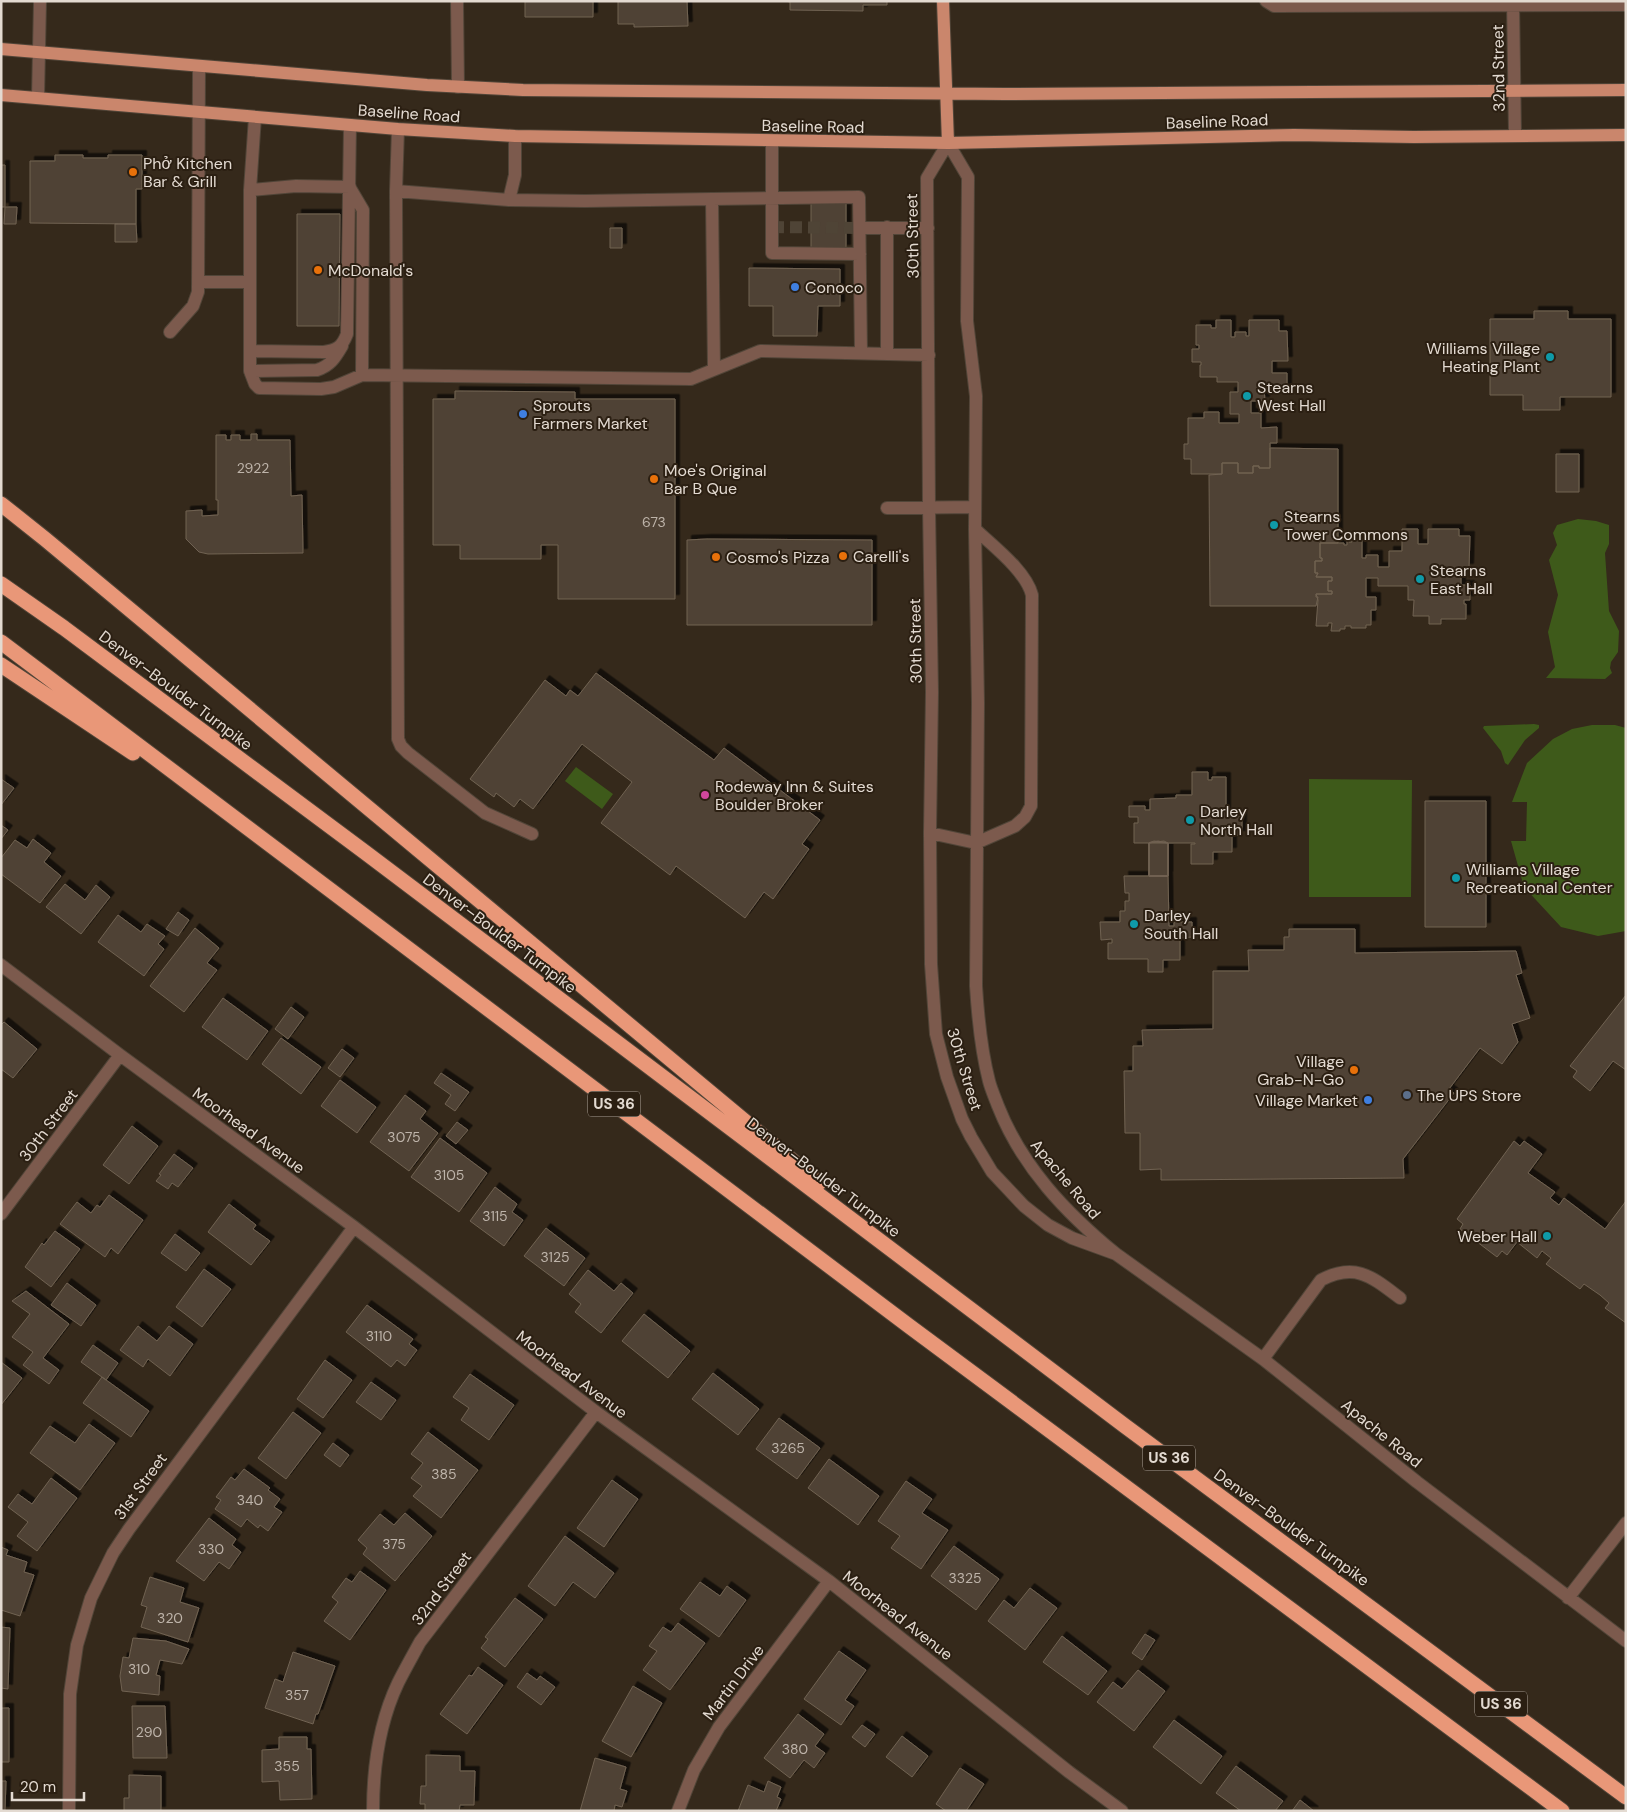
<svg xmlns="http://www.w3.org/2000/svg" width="1627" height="1812" viewBox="0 0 1627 1812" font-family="'DM Sans',sans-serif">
  <defs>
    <filter id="shadow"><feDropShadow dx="4.5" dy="-4.5" stdDeviation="0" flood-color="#0009"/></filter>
  </defs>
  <rect width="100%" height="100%" fill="#35291b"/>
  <!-- green -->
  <path fill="#3e5a1a" d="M1578 519 1596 521 1609 525V544L1605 553 1609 611 1619 631 1618 652 1611 662 1610 668 1612 673 1605 679 1546 678 1555 667 1548 632 1558 595 1549 560 1557 545 1553 533 1557 525Z
    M1534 724 1539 725V728L1525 740 1508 765 1505 763 1501 751 1483 728 1484 726Z
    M1592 725H1615L1626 728V931L1598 936 1561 927 1524 887 1511 841H1526L1527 802H1512L1527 763 1553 739 1572 729Z
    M576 767 613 794 602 809 565 781Z
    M1309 779 1412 780 1411 897H1309Z"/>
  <!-- building -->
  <path fill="#504334" stroke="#706252" filter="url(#shadow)" d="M525 1H593V17H525Z
    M618 1H687L688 26 634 27V24H618Z
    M785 1H887V5H863V11L790 10V2Z
    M55 155H83V158H108V155H142V189H136V224L30 223V161H55Z
    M1 165H5V207H1Z
    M811 199H846V249H811Z
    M5 207H17L16 224H4Z
    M297 214H340L339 326H297Z
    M115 224H136L137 242H115Z
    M610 228H622V248H610Z
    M749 268 840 269V306H818L817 336H773V306H749Z
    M1534 311H1568V319H1611V397H1560V410H1523V395H1490V319H1534Z
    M1216 320H1231V337H1235V332H1246V336H1249V320H1279V331H1287L1288 361H1272V373H1287V388H1264L1265 401H1251V413H1261V428L1277 427V443H1270V468H1259V466H1253V473H1238V463H1222V474H1191V459H1184V444H1188V418H1204V412H1219V423H1239V414H1230V392H1238V382H1217V377H1200V365H1201V362H1192V349H1199V345H1196V325H1211V328H1216Z
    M455 391 575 392V399H675V599H558V545H541V559H460V545H433V399H455Z
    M251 434H257V440H290L291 496 302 495 303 553 208 554 199 552 186 539V511L202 510V516L218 515V500H216V435H226V440H231V435H240V440H251Z
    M1270 448 1338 449V543H1320V558H1322V561H1315V573H1318L1316 577H1332V581H1328V591H1332V594H1316V597H1318L1316 606H1210L1209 475 1222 474V463H1238V473H1253V466H1259V468H1270Z
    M1556 454H1579V492H1556Z
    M1402 529H1418V544H1428V529H1459V536H1470L1469 568H1461V585H1470V600H1464V604H1466V619H1441V624H1429V616H1413L1414 600H1408V586H1378V578H1366V597H1376V610H1371V625H1366V628H1351V626H1345V629H1340V631H1331L1332 623H1328V626H1316L1318 600 1316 594H1332V591H1328V581H1332V577H1316L1318 573H1315V561H1322V558H1320V543H1344V545H1347V538H1349V542H1352V538H1362V558H1366V555H1378V567H1389V551H1402Z
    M707 539 872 540V625H687V540Z
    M596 673 714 760 724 748 820 820 802 844 809 849 773 899 764 892 745 918 676 866 670 875 601 823 632 782 582 744 533 809 520 799 514 807 496 793 494 797 470 779 545 680 566 696 570 690 578 696Z
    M1192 772H1208V780H1212V777H1226V816H1242V835H1232V852H1213V864H1191V844H1195V843H1134V823H1138V817H1129V806H1145V810H1150V799L1176 798V795H1192Z
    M1 779 14 788 1 805Z
    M1425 801H1486V927H1425Z
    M1 825 8 830 1 839Z
    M33 839 51 853 44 862 61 876 40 903 1 874V858L15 840 27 848Z
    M1154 841 1168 843V876H1149V843Z
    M1158 841 1168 843V876H1149V843Z
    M1164 841 1168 843V876H1149V843Z
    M1151 842 1168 843V876H1149V843Z
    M1124 876H1168L1169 926H1174V922H1192V937L1180 938V960H1163V972H1148V959H1108V943H1112V939L1101 940 1100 922H1120V911H1125V901H1129V893H1125Z
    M65 884 85 900 96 885 110 897 81 934 46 907Z
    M178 912 189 920 178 936 166 929Z
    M118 915 141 932 147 924 165 936 158 944 164 949 144 976 98 942Z
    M195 928 219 948 207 963 217 970 184 1012 150 986Z
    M1289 929H1355V953L1516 951 1522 973 1516 975 1530 1018 1512 1024 1518 1042 1502 1064 1480 1048 1449 1089 1454 1093 1403 1159 1404 1178 1161 1180V1169L1140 1170V1133H1125L1124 1071H1133V1046H1143L1142 1030 1213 1029V971H1249L1248 950H1284V937H1289Z
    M1626 995V1070L1613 1061 1590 1091 1573 1077 1577 1071 1570 1066Z
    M223 998 268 1031 247 1060 202 1027Z
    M291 1007 304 1017 288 1039 275 1029Z
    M4 1022 37 1049 13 1078 1 1069V1025Z
    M281 1038 321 1067 301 1094 262 1064Z
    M342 1049 354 1058 340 1077 328 1068Z
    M441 1073 469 1092 455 1111 445 1104 451 1095 434 1083Z
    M340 1080 376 1107 357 1133 321 1106Z
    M405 1095 426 1111 420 1119 438 1133 409 1171 370 1142Z
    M457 1122 468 1130 456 1144 446 1136Z
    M132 1126 158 1146 129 1184 103 1165Z
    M440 1138 487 1173 459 1212 411 1177Z
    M1514 1141 1520 1146 1524 1141 1542 1154 1528 1173 1555 1192 1550 1198 1559 1205 1564 1198 1605 1229 1626 1201V1323L1605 1308 1609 1303 1600 1295 1584 1284 1580 1289 1546 1264 1551 1258 1542 1251 1537 1258 1517 1242 1507 1255 1502 1251 1497 1257 1460 1229 1463 1224 1457 1219Z
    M174 1154 193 1168 178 1187 172 1183 168 1189 156 1181 161 1175 159 1174Z
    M495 1187 517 1204 512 1212 523 1220 504 1246 470 1221Z
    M109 1195 143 1220 118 1254 111 1248 105 1257 60 1224 77 1202 91 1213 97 1205 100 1207Z
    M229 1204 256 1225 253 1229 270 1241 251 1265 208 1232Z
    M546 1228 585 1258 564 1286 524 1256Z
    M55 1231 80 1249 51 1287 25 1267 42 1243 44 1245Z
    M175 1234 200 1253 186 1271 161 1253Z
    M204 1269 231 1289 202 1327 176 1307Z
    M588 1270 614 1291 621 1283 633 1293 601 1333 575 1312 581 1304 569 1294Z
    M67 1283 96 1305 81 1326 51 1305Z
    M26 1291 69 1324 43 1358 59 1370 49 1384 23 1365 33 1352 12 1337 30 1314 12 1301Z
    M367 1305 413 1339 409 1344 417 1350 405 1366 397 1360 391 1367 346 1332Z
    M644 1314 690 1351 668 1378 622 1341Z
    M138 1326 157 1341 169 1326 193 1344 170 1376 148 1359 143 1367 120 1350Z
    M93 1345 118 1363 106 1380 81 1362Z
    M325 1360 352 1380 323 1418 297 1399Z
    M1 1362 22 1378 1 1405Z
    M713 1373 759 1409 738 1435 692 1399Z
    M470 1374 514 1405 489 1440 461 1420 469 1408 453 1397Z
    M102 1377 149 1411 131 1437 83 1403Z
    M371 1382 396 1400 381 1420 356 1402Z
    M293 1412 321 1433 286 1479 258 1458Z
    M779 1418 820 1448 797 1479 756 1449Z
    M89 1424 115 1443 80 1490 30 1453 50 1426 75 1443Z
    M428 1432 478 1470 441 1518 413 1496 422 1486 411 1478 423 1463 411 1454Z
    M333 1443 349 1455 340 1467 324 1455Z
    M829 1459 879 1496 858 1525 808 1488Z
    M244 1469 270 1488 268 1490 280 1499 274 1507 282 1512 268 1531 260 1525 258 1528 247 1519 241 1527 215 1509 221 1500 216 1497 231 1477 235 1480Z
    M51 1478 77 1498 37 1551 17 1536 28 1522 8 1507 18 1494 32 1504Z
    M612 1480 638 1499 604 1547 577 1528Z
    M906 1481 932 1499 922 1513 948 1530 921 1569 891 1548 900 1536 878 1521Z
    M405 1513 432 1536 395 1581 363 1554 367 1548 358 1540 380 1514 394 1525Z
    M209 1518 236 1539 232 1545 241 1552 229 1569 219 1562 204 1581 176 1561Z
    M565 1536 614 1573 595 1598 573 1582 555 1606 528 1586Z
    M954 1546 999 1579 976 1610 931 1576Z
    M1 1547 8 1550 6 1555 27 1562 24 1572 34 1575 20 1616 1 1610Z
    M360 1571 386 1590 350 1640 324 1621 338 1602 332 1597 346 1578 352 1582Z
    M150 1577 184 1588 180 1602 199 1608 188 1642 141 1627 147 1607 141 1605Z
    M700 1582 720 1596 727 1586 746 1600 719 1637 680 1609Z
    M1030 1588 1057 1608 1025 1650 988 1621 1004 1600 1014 1608Z
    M515 1598 543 1619 505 1667 481 1648 488 1639 485 1637Z
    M678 1623 705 1643 670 1690 643 1670 657 1651 649 1646 663 1627 671 1632Z
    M1 1627 10 1628 8 1689 1 1688Z
    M1145 1634 1155 1640 1142 1660 1132 1653Z
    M1062 1636 1107 1671 1088 1695 1043 1662Z
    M133 1638 166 1641 189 1649 182 1664 160 1660 156 1675 160 1676 159 1695 122 1691 120 1676 123 1657 129 1658Z
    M839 1651 866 1670 845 1700 854 1706 841 1725 804 1699Z
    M293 1652 335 1666 318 1714H316L313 1724 265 1708 275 1679 283 1682Z
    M478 1667 503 1685 467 1734 440 1714 469 1675 472 1676Z
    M1138 1670 1165 1691 1134 1731 1097 1702 1113 1682 1122 1689Z
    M527 1673 537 1680 540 1676 555 1687 541 1705 517 1687Z
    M633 1686 662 1703 631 1757 602 1741Z
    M132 1706H165L167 1758H133Z
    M1 1708H9V1762H1Z
    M798 1714 824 1734 815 1746 825 1753 814 1768 804 1760 790 1778 764 1758Z
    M1174 1720 1222 1756 1201 1784 1153 1747Z
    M862 1725 875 1734 865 1747 852 1737Z
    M902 1736 928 1756 912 1777 886 1757Z
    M279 1737H307V1749H311L312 1799 280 1800 279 1781 262 1782V1750L279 1749Z
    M426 1755 460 1756V1771H475L474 1805H460L459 1811H425V1804H420L421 1786H426Z
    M595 1758 626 1767 620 1789 627 1791 622 1807 615 1805 614 1811H580Z
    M1236 1766 1283 1801 1275 1811H1241L1216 1793Z
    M960 1768 984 1784 966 1811H946L936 1804Z
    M129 1775 161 1776V1811H124V1798H129Z
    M1 1781H6L5 1811H1Z
    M768 1781 781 1787 777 1797 781 1799 776 1811H738L748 1785 764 1792Z
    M1300 1800 1314 1811H1292Z"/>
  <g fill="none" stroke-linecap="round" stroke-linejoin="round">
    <!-- minor-tunnel -->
    <path stroke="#4f4436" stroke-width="12" stroke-dasharray="12 6" stroke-linecap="butt" d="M772 227 860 228"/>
    <!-- minor casing -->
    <g stroke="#514538" stroke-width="14">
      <path id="minor" d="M457 1 458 87
        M1266 1 1274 6 1626 5
        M1513 1 1515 135
        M38 98 40 1
        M255 117 250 190V371L255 384 259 388 321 389 334 387 362 375 691 379 760 351 929 355
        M398 129 396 191 398 739 401 746 408 753 485 813 532 834
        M772 141V253L860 254
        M350 188 363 210 362 375
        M250 190 296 186 350 187
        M396 191 509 200 585 201 712 199 714 369
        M712 199 859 197 861 353
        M509 200 515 175V136
        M860 228H928
        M199 282H250
        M170 332 193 306 198 292 199 66
        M250 351 324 352C337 350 342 347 347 334L350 125
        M887 353V227
        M250 371 317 370C330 366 335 358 342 346
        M887 508 975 507
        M930 833 976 843 1015 826 1025 817 1031 806 1032 595C1026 571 993 546 975 529
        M1 965 120 1055 354 1227 596 1412 829 1581 1069 1772 1122 1811
        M1 1214 120 1055
        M1116 1254 1072 1238 1048 1225 1024 1206 992 1172 971 1137 962 1119 947 1077 936 1034 931 964 930 833 932 692 929 508 927 178 948 143 968 177 967 321 976 396 975 529 978 703 976 986C978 1018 981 1050 989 1081 991 1089 995 1098 998 1106 1022 1167 1066 1213 1116 1254L1263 1359 1417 1482 1626 1641
        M1263 1359 1321 1280C1356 1262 1372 1277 1400 1298
        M1568 1598 1626 1523
        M69 1811 70 1694 77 1645 91 1598 113 1553 129 1529 354 1227
        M373 1811C373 1767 379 1723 398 1683 405 1669 413 1655 420 1642L596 1412
        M678 1811 694 1770 719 1727 829 1581"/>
    </g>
    <!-- major casing -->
    <g stroke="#514538" stroke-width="14">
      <path id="major" d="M943 1 948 143
        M1 49 427 85 523 90 1005 94 1626 90
        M1 95 398 129 515 136 948 143 1294 135 1414 137 1626 135"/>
    </g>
    <!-- highway casing -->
    <g stroke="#514538" stroke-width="17">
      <path id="highway" d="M1 504 45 539 819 1183
        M1 584 64 628 366 853 1125 1426 1626 1797
        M1 642 909 1326 1562 1811
        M1 665 133 753"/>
    </g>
    <!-- minor -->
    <use href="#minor" stroke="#7c5a4d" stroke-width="12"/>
    <!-- major -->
    <use href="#major" stroke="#ca866c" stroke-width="12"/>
    <!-- highway -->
    <use href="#highway" stroke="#e99778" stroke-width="15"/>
  </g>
  <!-- markers -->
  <g fill="#e8710a" stroke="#2b1f12" stroke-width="2">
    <circle cx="133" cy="172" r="5"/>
    <circle cx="318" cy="270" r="5"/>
    <circle cx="654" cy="479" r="5"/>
    <circle cx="843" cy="556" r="5"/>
    <circle cx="716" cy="557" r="5"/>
    <circle cx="1354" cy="1070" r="5"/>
  </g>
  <g fill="#3f7fe0" stroke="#2b1f12" stroke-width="2">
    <circle cx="795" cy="287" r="5"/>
    <circle cx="523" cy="414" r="5"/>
    <circle cx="1368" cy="1100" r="5"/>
  </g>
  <g fill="#0f9aa8" stroke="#2b1f12" stroke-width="2">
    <circle cx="1550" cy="357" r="5"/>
    <circle cx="1247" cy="396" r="5"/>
    <circle cx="1274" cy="525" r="5"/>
    <circle cx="1420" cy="579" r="5"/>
    <circle cx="1190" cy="820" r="5"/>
    <circle cx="1456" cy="878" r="5"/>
    <circle cx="1134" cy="924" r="5"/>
    <circle cx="1547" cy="1236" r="5"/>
  </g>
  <circle fill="#d1479c" stroke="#2b1f12" stroke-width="2" cx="705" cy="795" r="5"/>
  <circle fill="#5c6f8a" stroke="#2b1f12" stroke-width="2" cx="1407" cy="1095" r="5"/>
  <g text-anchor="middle" stroke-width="4" stroke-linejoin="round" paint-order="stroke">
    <!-- number labels -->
    <g font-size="14" fill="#beb4aa">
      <text x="253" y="473">2922</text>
      <text x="654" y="527">673</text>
      <text x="404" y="1142">3075</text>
      <text x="449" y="1180">3105</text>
      <text x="495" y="1221">3115</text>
      <text x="555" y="1262">3125</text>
      <text x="379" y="1341">3110</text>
      <text x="788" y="1453">3265</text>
      <text x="444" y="1479">385</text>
      <text x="250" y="1505">340</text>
      <text x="394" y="1549">375</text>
      <text x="211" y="1554">330</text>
      <text x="965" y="1583">3325</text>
      <text x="170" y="1623">320</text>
      <text x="139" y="1674">310</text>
      <text x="297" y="1700">357</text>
      <text x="149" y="1737">290</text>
      <text x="795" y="1754">380</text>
      <text x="287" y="1771">355</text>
    </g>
    <!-- shield labels -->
    <g fill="#2b1f12" stroke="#aca298" stroke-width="1">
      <rect x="588" y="1091.5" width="52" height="25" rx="4"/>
      <rect x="1143" y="1445.5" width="52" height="25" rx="4"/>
      <rect x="1475" y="1691.5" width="52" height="25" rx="4"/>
    </g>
    <g font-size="15" font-weight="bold" fill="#e3dad1">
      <text x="614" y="1109">US 36</text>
      <text x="1169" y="1463">US 36</text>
      <text x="1501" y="1709">US 36</text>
    </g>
    <!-- street labels -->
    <g font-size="16" fill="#e3dad1" stroke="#2b1f12">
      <text transform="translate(1498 68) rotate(-91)" y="6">32nd Street</text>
      <text transform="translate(409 113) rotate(4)" y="6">Baseline Road</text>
      <text transform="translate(1217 121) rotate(-2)" y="6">Baseline Road</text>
      <text transform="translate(813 126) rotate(1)" y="6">Baseline Road</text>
      <text transform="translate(912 236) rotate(-91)" y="6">30th Street</text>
      <text transform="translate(915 641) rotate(-91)" y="6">30th Street</text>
      <text transform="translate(176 690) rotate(37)" y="6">Denver–Boulder Turnpike</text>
      <text transform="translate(500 933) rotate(37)" y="6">Denver–Boulder Turnpike</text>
      <text transform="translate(965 1069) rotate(73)" y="6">30th Street</text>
      <text transform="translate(48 1125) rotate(-53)" y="6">30th Street</text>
      <text transform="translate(249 1130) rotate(36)" y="6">Moorhead Avenue</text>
      <text transform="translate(824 1177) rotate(37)" y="6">Denver–Boulder Turnpike</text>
      <text transform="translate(1066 1179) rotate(50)" y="6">Apache Road</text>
      <text transform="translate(572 1374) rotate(37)" y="6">Moorhead Avenue</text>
      <text transform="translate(1382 1433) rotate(39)" y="6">Apache Road</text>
      <text transform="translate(140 1486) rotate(-54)" y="6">31st Street</text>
      <text transform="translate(1292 1527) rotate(36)" y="6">Denver–Boulder Turnpike</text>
      <text transform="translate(441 1588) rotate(-53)" y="6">32nd Street</text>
      <text transform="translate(898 1615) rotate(38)" y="6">Moorhead Avenue</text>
      <text transform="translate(733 1682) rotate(-53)" y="6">Martin Drive</text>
    </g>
    <!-- poi labels -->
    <g font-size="16" fill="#e3dad1" stroke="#2b1f12" text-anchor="start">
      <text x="143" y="169">Phở Kitchen<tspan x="143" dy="18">Bar &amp; Grill</tspan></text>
      <text x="328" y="276">McDonald's</text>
      <text x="805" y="293">Conoco</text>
      <text x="1540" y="354" text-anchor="end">Williams Village<tspan x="1540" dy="18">Heating Plant</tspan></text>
      <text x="1257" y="393">Stearns<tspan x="1257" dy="18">West Hall</tspan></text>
      <text x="533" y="411">Sprouts<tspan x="533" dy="18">Farmers Market</tspan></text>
      <text x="664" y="476">Moe's Original<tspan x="664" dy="18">Bar B Que</tspan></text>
      <text x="1284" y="522">Stearns<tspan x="1284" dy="18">Tower Commons</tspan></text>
      <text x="853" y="562">Carelli's</text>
      <text x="726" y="563">Cosmo's Pizza</text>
      <text x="1430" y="576">Stearns<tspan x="1430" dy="18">East Hall</tspan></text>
      <text x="715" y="792">Rodeway Inn &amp; Suites<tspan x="715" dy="18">Boulder Broker</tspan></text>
      <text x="1200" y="817">Darley<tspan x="1200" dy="18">North Hall</tspan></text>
      <text x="1466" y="875">Williams Village<tspan x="1466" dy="18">Recreational Center</tspan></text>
      <text x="1144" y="921">Darley<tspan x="1144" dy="18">South Hall</tspan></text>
      <text x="1344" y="1067" text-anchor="end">Village<tspan x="1344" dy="18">Grab-N-Go</tspan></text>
      <text x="1417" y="1101">The UPS Store</text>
      <text x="1358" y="1106" text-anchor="end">Village Market</text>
      <text x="1537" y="1242" text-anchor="end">Weber Hall</text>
    </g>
  </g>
  <!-- border -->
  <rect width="1627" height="1812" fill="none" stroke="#e3dad1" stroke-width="5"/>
  <!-- scale -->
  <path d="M12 1792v8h72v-8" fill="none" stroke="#e3dad1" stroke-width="2.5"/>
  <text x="20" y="1792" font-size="15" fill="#e3dad1" stroke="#2b1f12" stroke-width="4" paint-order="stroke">20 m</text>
</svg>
